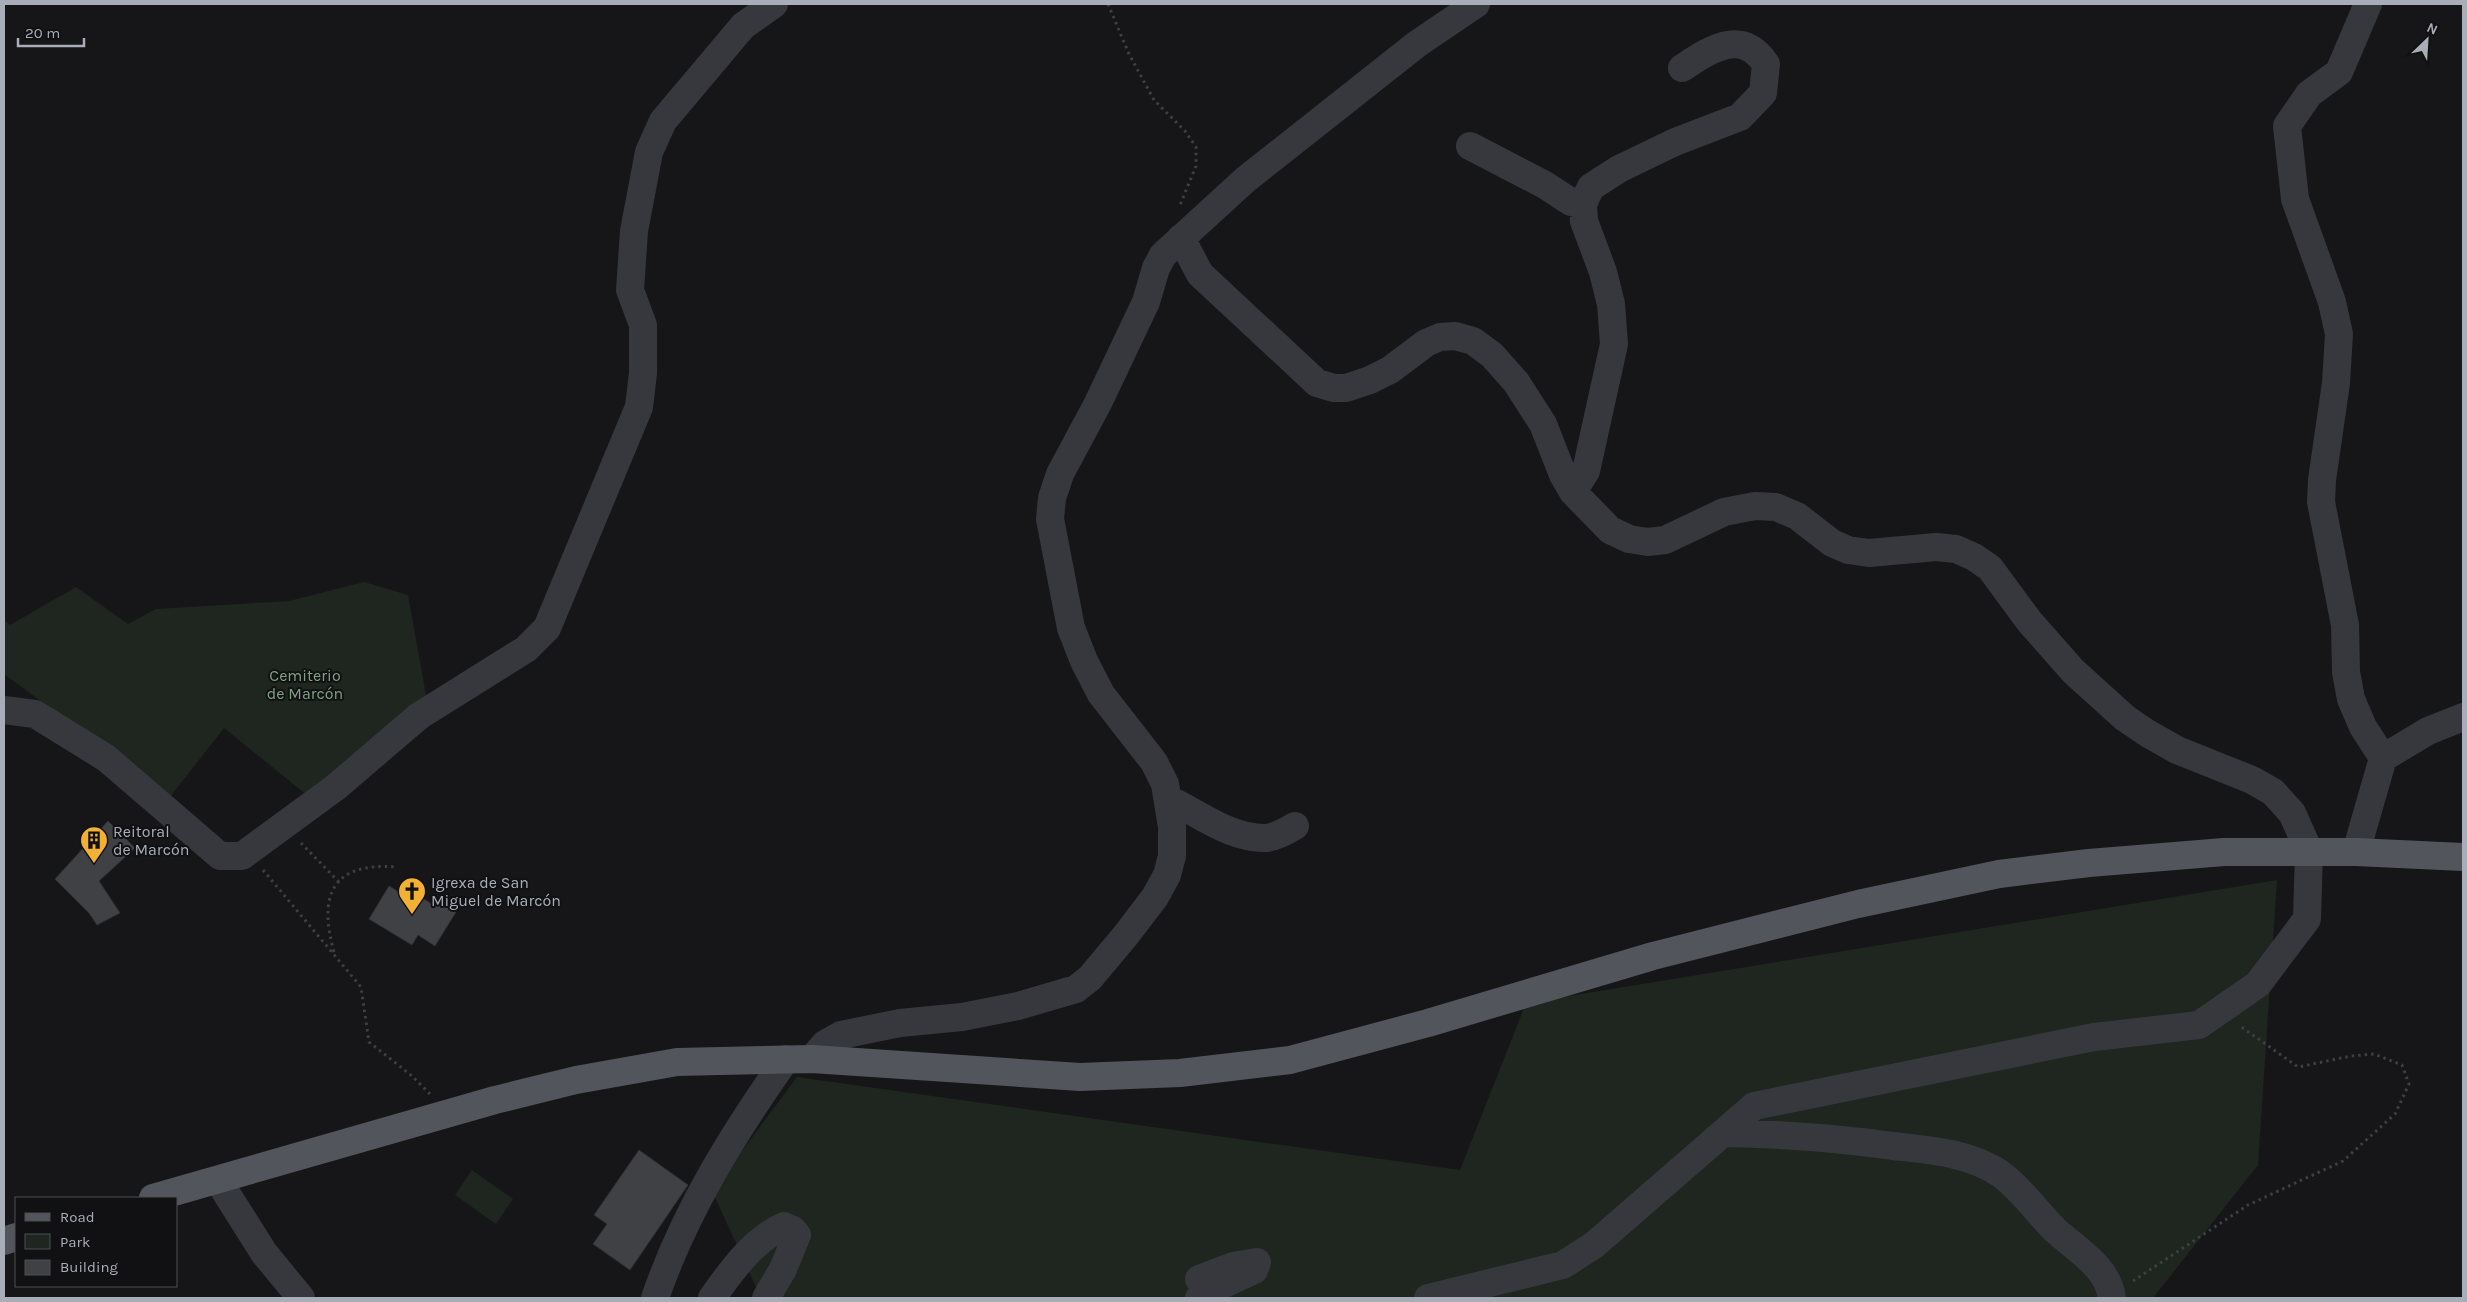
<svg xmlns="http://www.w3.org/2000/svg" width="2467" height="1302" viewBox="0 0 2467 1302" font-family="Karla,sans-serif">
  <rect width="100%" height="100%" fill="#161618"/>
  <!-- green -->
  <path fill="#1e261f" d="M364 582 408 595 426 695 308 796 224 728 170 797 4 674V620L10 625 76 587 128 624 156 609 289 601Z
    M2277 880 2258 1165 2153 1298H761L712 1191 797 1077 1460 1170 1526 1003Z
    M472 1170 513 1199 496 1224 455 1195Z"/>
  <!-- building -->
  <path fill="#404145" stroke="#303034" d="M108 821 135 848 99 881 120 913 97 925 89 913 55 879Z
    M389 886 415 902 419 896 432 904 436 899 456 912 435 946 418 935 412 945 369 919Z
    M639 1150 688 1185 630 1270 593 1244 607 1224 594 1215Z"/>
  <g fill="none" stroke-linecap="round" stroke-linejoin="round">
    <!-- path -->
    <path stroke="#3d3f44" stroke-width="3" stroke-dasharray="2.5 4" stroke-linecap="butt" d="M1108 4 1129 54 1154 100 1185 131 1196 147V166L1180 205
      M301 843 339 882
      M263 870 361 987 369 1042 412 1076 430 1094
      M334 952C318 895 332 862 396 867
      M2133 1281 2248 1205 2343 1161 2395 1114 2409 1084 2402 1065 2374 1054 2351 1056 2298 1067 2240 1026"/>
    <!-- minor -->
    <path stroke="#37383d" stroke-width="28" d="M2368 4 2339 72 2309 94 2287 126 2295 199 2332 302 2339 334 2336 383 2322 480 2321 502 2345 625 2346 672 2351 699 2363 727 2383 758
      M1470 146 1545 185 1571 202 1583 205
      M1181 238 1200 274 1317 383 1334 388H1346L1370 380 1390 370 1426 343 1440 337 1455 336 1473 341 1492 355 1516 382 1543 424 1563 475 1573 492 1610 530 1629 539 1648 542 1665 540 1724 512 1755 506 1776 507 1797 516 1832 543 1848 550 1869 553 1936 547 1956 549 1974 557 1990 568 2029 621 2073 671 2125 718 2147 733 2177 750 2252 780 2273 792 2292 813 2309 851 2307 919 2258 984 2199 1025 2094 1037 1754 1106 1594 1245 1563 1265 1428 1298
      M1573 492 1586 471 1614 344 1611 304 1603 272 1584 221 1583 205 1586 197 1591 187 1619 169 1675 142 1740 117 1763 93 1766 64C1741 27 1710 50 1682 68
      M4 710 35 714 106 758 220 856H242L336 787 419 716 526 649 547 628 639 407 643 373V325L630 290 634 231 649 152 663 121 743 26 774 4
      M1168 799C1199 813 1230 839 1266 838 1276 837 1286 831 1295 826
      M2356 852 2383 758 2428 731 2463 717
      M812 1059 825 1044 841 1035 900 1023 962 1017 1018 1006 1076 989 1090 978 1126 935 1155 897 1167 875 1172 856V827L1165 784 1154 762 1101 694 1084 661 1071 628 1050 519 1052 498 1060 474 1098 403 1146 302 1156 268 1163 255 1245 180 1417 44 1476 4
      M1723 1133C1780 1134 1837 1138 1893 1146 1929 1150 1972 1153 2002 1175 2023 1191 2037 1212 2055 1230 2077 1250 2108 1267 2112 1298
      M218 1180 264 1253 301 1298
      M655 1298C685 1211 733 1134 786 1059
      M712 1298C731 1271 753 1240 784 1226L793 1230 797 1235 783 1269 766 1298
      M1199 1298 1211 1290 1254 1270 1257 1262 1233 1266 1199 1279"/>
    <!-- major -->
    <path stroke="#53555c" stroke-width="28" d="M153 1198 495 1100 576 1080 677 1062 812 1059 1080 1077 1180 1073 1290 1060 1428 1023 1653 956 1858 904 1999 874 2089 863 2224 852H2356L2463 857
      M4 1241 16 1237"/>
  </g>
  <!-- icons -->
  <defs>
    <g id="building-pin" transform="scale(1.4375)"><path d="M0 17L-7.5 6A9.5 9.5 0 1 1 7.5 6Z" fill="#f2b134" stroke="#111113"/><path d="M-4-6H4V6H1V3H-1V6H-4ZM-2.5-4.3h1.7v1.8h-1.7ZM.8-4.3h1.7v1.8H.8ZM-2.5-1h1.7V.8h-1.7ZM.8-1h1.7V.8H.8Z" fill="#111"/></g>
    <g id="church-pin" transform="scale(1.4375)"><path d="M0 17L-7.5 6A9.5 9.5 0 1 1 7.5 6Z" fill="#f2b134" stroke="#111113"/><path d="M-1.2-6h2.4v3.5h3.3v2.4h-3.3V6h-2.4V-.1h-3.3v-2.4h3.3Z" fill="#111"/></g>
  </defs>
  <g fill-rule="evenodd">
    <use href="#building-pin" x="94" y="840"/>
    <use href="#church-pin" x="412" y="891"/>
  </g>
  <g text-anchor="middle" stroke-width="4" stroke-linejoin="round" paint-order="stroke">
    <!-- park labels -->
    <g font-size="16" fill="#7fa381" stroke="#111113">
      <text x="305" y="681">Cemiterio<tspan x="305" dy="18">de Marcón</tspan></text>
    </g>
    <!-- poi labels -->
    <g font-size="16" fill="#a8adb8" stroke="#111113" text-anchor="start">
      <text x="113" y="837">Reitoral<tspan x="113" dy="18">de Marcón</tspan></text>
      <text x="431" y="888">Igrexa de San<tspan x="431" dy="18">Miguel de Marcón</tspan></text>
    </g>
  </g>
  <!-- border -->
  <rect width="2467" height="1302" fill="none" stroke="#a8adb8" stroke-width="10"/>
  <!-- legend -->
  <rect x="15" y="1197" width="162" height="90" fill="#111113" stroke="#4d4f55"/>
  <rect x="25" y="1213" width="25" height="8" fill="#53555c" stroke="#4d4f55"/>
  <text x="60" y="1222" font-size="15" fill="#a8adb8">Road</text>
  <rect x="25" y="1234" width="25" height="15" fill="#1e261f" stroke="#4d4f55"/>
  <text x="60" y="1247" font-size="15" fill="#a8adb8">Park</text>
  <rect x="25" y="1260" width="25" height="15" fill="#404145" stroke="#4d4f55"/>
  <text x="60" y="1272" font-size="15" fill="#a8adb8">Building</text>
  <!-- north arrow -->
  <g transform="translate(2427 40) rotate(25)" stroke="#111113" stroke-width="4" paint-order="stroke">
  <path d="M0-4L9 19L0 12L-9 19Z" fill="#a8adb8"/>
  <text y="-8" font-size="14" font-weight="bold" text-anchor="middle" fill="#a8adb8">N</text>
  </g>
  <!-- scale -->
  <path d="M18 38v8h66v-8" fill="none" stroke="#a8adb8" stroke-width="2.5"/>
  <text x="25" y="38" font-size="15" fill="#a8adb8" stroke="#111113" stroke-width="4" paint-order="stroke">20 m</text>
</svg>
